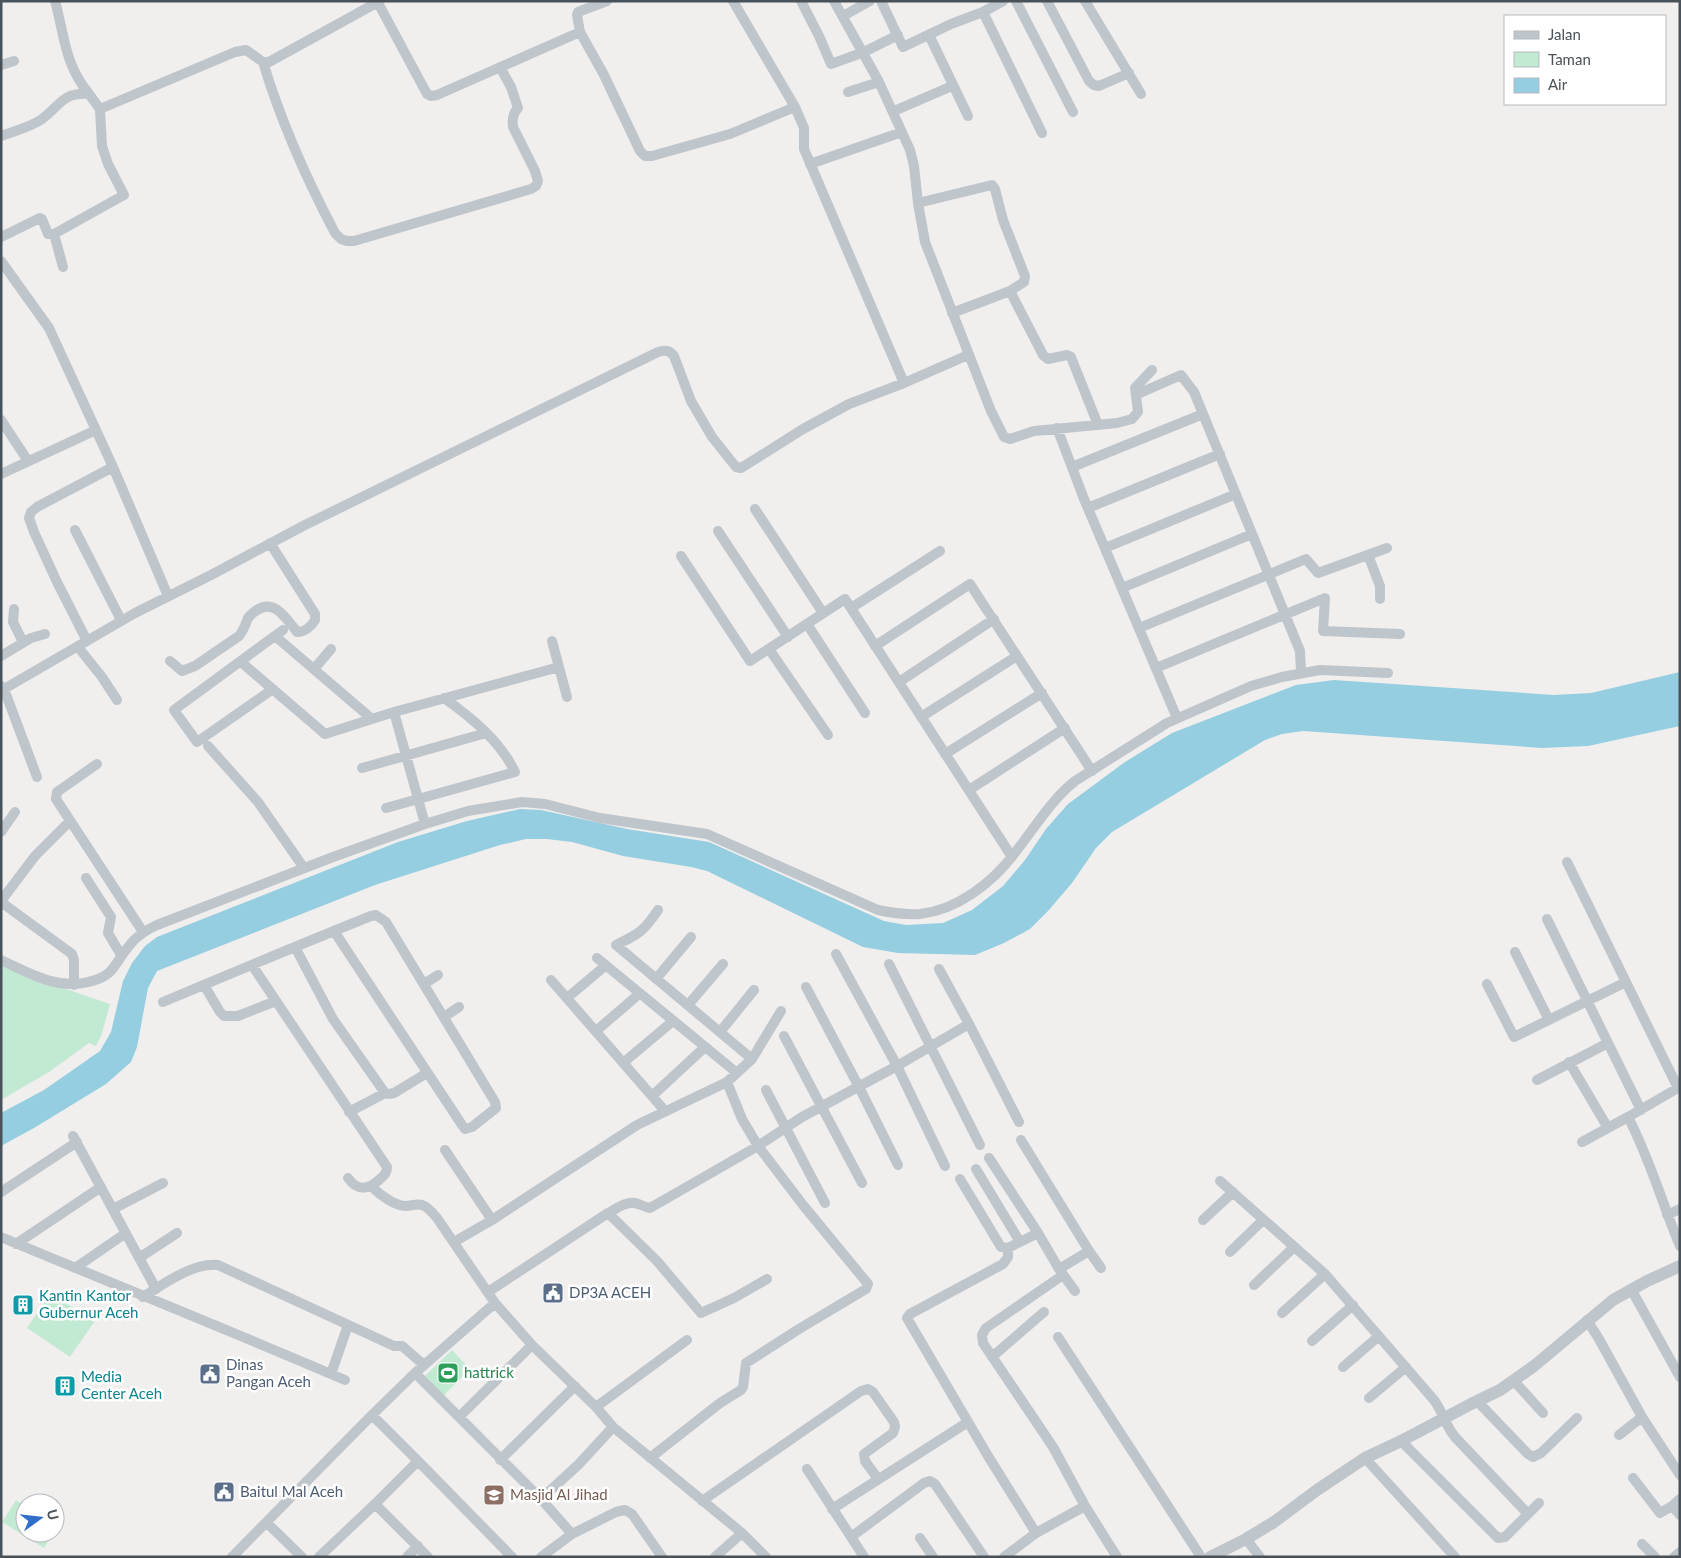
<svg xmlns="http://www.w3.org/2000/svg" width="1681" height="1558" viewBox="0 0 1681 1558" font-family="Lato,sans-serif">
  <rect width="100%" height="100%" fill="#f1eeee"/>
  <!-- green -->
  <path fill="#c2e9d2" d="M1 965 28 976 110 1004 101 1036 96 1046 89 1043 49 1072 1 1100Z
    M51 1293 94 1322 70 1357 27 1328Z
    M452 1350 470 1369 443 1396 425 1376Z
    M16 1500 25 1506V1533H53L44 1548 2 1522Z"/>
  <!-- water -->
  <path fill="#94cee0" d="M1680 672V726L1588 746 1542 748 1303 731 1282 734 1265 740 1112 832 1096 848 1072 883 1048 911 1030 929 1004 943 975 955 898 953 863 947 707 871 691 867 623 856 572 842 547 839H526L500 845 375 885 157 971 148 988 137 1047 131 1062 106 1084 34 1128 1 1146V1113L44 1090 100 1051 111 1032 123 981 132 963 145 946 157 937 398 842 467 821 520 809 541 810 627 829 709 842 884 921 906 925 943 923 972 910 1003 886 1025 860 1046 829 1068 804 1125 762 1172 733 1296 685 1334 680 1554 695 1591 693Z"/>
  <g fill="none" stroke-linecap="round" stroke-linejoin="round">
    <!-- minor -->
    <path stroke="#bec5cb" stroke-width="10" d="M55 1C65 37 64 63 89 94
      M377 1 427 94 431 96 437 95 580 32 577 15 578 12 607 1
      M733 1 795 107 804 128V149L904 383 968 355
      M801 1 819 36 831 64 864 52 898 35
      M834 1 879 82 910 150 914 166 918 203 925 242 991 411 1004 437 1010 439 1034 431 1117 423 1132 419 1138 412 1135 388 1152 370
      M881 1 903 47 951 24 983 12 1003 1
      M1016 1 1073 112
      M1047 1 1089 81 1094 85 1099 86 1129 73
      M1085 1 1141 94
      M983 12 1042 133
      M843 16 870 1
      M580 32 604 75 640 151 645 156H652L730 134 795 107
      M929 35 968 116
      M263 62C281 122 306 178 335 233L341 239 347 241H354L531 189 536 186 538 181 535 171 513 127C512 120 513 113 518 108L511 87 500 67
      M1 65 14 61
      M848 92 879 82
      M100 109 235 52 246 50 263 62H269L378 2
      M894 111 952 86
      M1 136C14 131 31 127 42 119 61 105 62 92 89 94L100 109 102 146 108 164 124 195 54 234H48L42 219 40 218 1 237
      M810 164 902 132
      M918 203 992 185 995 189 1003 220 1025 276 1024 282 1010 291 952 313
      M54 234 63 267
      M1 261 49 328 113 467 168 596
      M1010 291 1043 355 1048 359 1067 355 1071 357 1098 425
      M1140 393 1181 375 1194 392 1300 651 1301 672
      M1 420 28 461
      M1057 428 1084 499 1177 718
      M1072 467 1203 414
      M1 474 96 430
      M1088 508 1220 454
      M755 509 823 613
      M75 530 121 620
      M718 531 788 637
      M1105 548 1236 494
      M1368 555 1380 586V599
      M681 556 750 661 845 599 1012 857
      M1122 588 1252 534
      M851 608 940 551
      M14 609 13 622 23 642
      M807 624 865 713
      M1139 628 1306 559 1318 573 1387 548
      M275 636 372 719
      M87 641 57 582 34 532 29 518 31 512 37 507 113 467
      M552 641 567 697
      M875 646 970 584 1092 771
      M78 647 102 677 117 700
      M769 649 828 735
      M1 656 31 638 45 634
      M170 661 182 671 195 666 239 636C244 630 245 625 248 618 250 615 254 612 257 610 275 598 287 620 297 632 304 632 311 627 315 620V614L270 543
      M241 662 325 734 394 712 559 667
      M1156 668 1325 598 1323 631 1400 634
      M314 669 331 649
      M899 682 994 619
      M1 686 4 689 135 613 211 575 303 526 658 352C666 350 669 350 674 356L691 401 712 437 736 467 741 468 803 429 849 404 904 383
      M4 689 37 777
      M273 689 197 742 174 710 283 630
      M394 712 425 824
      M921 717 1017 656
      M208 746 258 802 304 868
      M945 754 1042 693
      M97 764 57 792 56 799 143 932
      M362 768 486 733
      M969 790 1065 728
      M386 808 515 772C500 741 472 718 444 698
      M1 832 15 812
      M1567 862 1678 1088 1628 1117
      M86 878 111 917 108 933 121 955
      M1 901 35 856 70 821
      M1 902 72 954 74 960V985
      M658 910C644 931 639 934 616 945L752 1059
      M1547 919 1641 1110
      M295 947 333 1019 385 1093 389 1094 394 1093 427 1073
      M1515 952 1549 1020
      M836 954 897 1066 945 1166
      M597 958 737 1073
      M1 960C29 973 57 990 88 982 98 980 108 976 114 967 128 947 133 936 157 925L333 857 425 824 468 811 522 802 545 804 600 818 707 834 878 910C892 913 905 915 920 914 957 910 992 883 1014 854 1034 829 1050 801 1075 781L1167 723 1251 686 1282 677 1320 670 1388 673
      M889 964 980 1145
      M252 965 387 1167C387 1174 383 1176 379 1180 368 1190 357 1191 348 1178
      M939 969 969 1024 1019 1122
      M656 979 691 937
      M551 980 665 1111
      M424 984 438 975
      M1487 984 1514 1037 1626 982
      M204 985 220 1012 224 1016H238L276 1001
      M806 987 859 1087 898 1165
      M567 998 605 966
      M163 1002C232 973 301 944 371 916L376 915 386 922 495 1102 496 1108 472 1127 465 1129 462 1125 334 931
      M688 1005 723 964
      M444 1017 459 1007
      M596 1031 639 994
      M720 1032 754 990
      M784 1036 862 1183
      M1569 1062 1608 1128
      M623 1063 673 1021
      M1537 1080 1608 1043
      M766 1090 825 1203
      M652 1096 705 1047
      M349 1112 385 1093
      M73 1136 156 1289
      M1021 1140 1089 1251 1059 1269
      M1582 1142 1628 1117C1650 1159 1662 1203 1680 1246
      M445 1150 492 1220
      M989 1158 1038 1233 1059 1269 1075 1291
      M976 1169 1020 1242
      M960 1179 1001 1247 1008 1248 1038 1233
      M1220 1181 1325 1274 1434 1400C1443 1412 1445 1425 1455 1437L1528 1514
      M372 1187C380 1195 395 1206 406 1206 412 1206 416 1203 422 1205 428 1207 433 1213 437 1218L495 1303 532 1345 596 1407 613 1427 742 1533 766 1557
      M1 1192 77 1142
      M113 1209 163 1183
      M608 1213 657 1261 701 1313 734 1298 767 1279
      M1667 1215 1680 1209
      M1203 1220 1233 1192
      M1 1237C116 1285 231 1331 345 1380
      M454 1242 492 1220 637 1125 727 1082 752 1059 781 1011
      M16 1244 101 1187
      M1008 1248V1257L1003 1264 910 1314 907 1318 988 1456 1036 1533
      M1089 1251 1101 1268
      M1230 1252 1263 1220
      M139 1258 177 1233
      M75 1268 126 1233
      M1063 1275 986 1328 982 1335 983 1343 1053 1447 1085 1506 1117 1557
      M1254 1285 1294 1247
      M1631 1289 1680 1377
      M488 1292 608 1213C616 1209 626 1201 635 1203 640 1204 644 1207 650 1208L758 1146 802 1117 897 1066 969 1024
      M143 1297C163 1284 194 1262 218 1265L394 1346H402L424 1365
      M1282 1313 1325 1274
      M1587 1320 1599 1339 1642 1417 1680 1475
      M1058 1337 1201 1557
      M1312 1341 1353 1305
      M992 1357 1044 1312
      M1343 1367 1379 1336
      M415 1373 541 1499 572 1534 616 1512 625 1510 632 1514 662 1557
      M331 1374 348 1325
      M1514 1381 1543 1413
      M1369 1398 1406 1367
      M1477 1401 1528 1454 1533 1457 1541 1453 1577 1418
      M596 1407 687 1340
      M459 1417 532 1345
      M1619 1435 1642 1417
      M1401 1441 1498 1538 1505 1537 1539 1503
      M650 1458 720 1403 741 1390 743 1387 746 1363 799 1329 866 1289 868 1284 803 1205 758 1146 742 1119 727 1082
      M1365 1458 1455 1557
      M500 1460 575 1386
      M418 1461 512 1557
      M807 1469 864 1557
      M1633 1478 1660 1513 1672 1506 1680 1499
      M541 1499 579 1464 613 1427
      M702 1501 861 1391 868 1389 873 1392 894 1422 895 1427 893 1433 864 1454 865 1461 878 1479
      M375 1504 428 1557
      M1672 1506 1680 1515
      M832 1509 968 1422
      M267 1523 302 1557
      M851 1537 924 1483 930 1481 935 1484 984 1557
      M920 1538 933 1557
      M1246 1539 1260 1557
      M1642 1544 1655 1557
      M232 1557 372 1415
      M319 1557 375 1504 418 1461 372 1415 415 1373 495 1303
      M407 1557 418 1546
      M541 1557 572 1534
      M715 1557 742 1533
      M1004 1557 1036 1533 1085 1506
      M1674 1557 1680 1552"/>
    <!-- tertiary -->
    <path stroke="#bec5cb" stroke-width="12" d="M1210 1557 1246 1539 1274 1522 1317 1490 1365 1458 1401 1441 1471 1404 1500 1390 1534 1366 1613 1300 1647 1281 1680 1266"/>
  </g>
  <!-- icons -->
  <defs>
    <g id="civic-square" transform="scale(1.125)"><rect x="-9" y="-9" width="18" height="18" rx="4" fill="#5c6f8a" stroke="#fff"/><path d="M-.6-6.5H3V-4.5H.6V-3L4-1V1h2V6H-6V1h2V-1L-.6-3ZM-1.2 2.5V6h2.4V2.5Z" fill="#fff"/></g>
    <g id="building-square" transform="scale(1.125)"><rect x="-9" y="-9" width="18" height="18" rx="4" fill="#0f9aa8" stroke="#fff"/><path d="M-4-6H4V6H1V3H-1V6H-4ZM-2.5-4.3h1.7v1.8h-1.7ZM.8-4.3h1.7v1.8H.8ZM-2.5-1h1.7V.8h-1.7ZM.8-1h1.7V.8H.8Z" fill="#fff"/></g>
    <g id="stadium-square" transform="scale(1.125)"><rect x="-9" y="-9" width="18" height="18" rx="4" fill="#2e9e5b" stroke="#fff"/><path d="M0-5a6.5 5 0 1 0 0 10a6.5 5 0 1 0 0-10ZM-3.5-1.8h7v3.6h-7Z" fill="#fff"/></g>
    <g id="school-square" transform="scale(1.125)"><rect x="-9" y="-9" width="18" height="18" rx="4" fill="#8d6e63" stroke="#fff"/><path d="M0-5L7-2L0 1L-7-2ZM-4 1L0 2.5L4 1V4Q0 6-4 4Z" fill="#fff"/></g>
  </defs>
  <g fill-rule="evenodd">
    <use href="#civic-square" x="553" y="1293"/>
    <use href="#building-square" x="23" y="1305"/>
    <use href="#stadium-square" x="448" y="1373"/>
    <use href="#civic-square" x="210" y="1374"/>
    <use href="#building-square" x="65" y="1386"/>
    <use href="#civic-square" x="224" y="1492"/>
    <use href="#school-square" x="494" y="1495"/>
  </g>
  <g text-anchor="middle" stroke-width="5" stroke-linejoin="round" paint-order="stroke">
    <!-- service labels -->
    <g font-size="15" fill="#4e5e75" stroke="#fff" text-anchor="start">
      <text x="569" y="1298">DP3A ACEH</text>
      <text x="226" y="1370">Dinas<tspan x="226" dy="17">Pangan Aceh</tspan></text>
      <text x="240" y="1497">Baitul Mal Aceh</text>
    </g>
    <!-- culture labels -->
    <g font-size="15" fill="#0d838f" stroke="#fff" text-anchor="start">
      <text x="39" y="1301">Kantin Kantor<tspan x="39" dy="17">Gubernur Aceh</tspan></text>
      <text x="81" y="1382">Media<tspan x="81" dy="17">Center Aceh</tspan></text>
    </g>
    <!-- leisure labels -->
    <g font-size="15" fill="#27864d" stroke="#fff" text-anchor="start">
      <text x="464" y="1378">hattrick</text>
    </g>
    <!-- education labels -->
    <g font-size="15" fill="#785e54" stroke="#fff" text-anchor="start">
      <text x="510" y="1500">Masjid Al Jihad</text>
    </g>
  </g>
  <!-- border -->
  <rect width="1681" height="1558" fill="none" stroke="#495159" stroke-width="5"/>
  <!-- legend -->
  <rect x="1504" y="15" width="162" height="90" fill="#ffffff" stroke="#b6b9bd"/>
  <rect x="1514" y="31" width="25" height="8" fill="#bec5cb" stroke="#b6b9bd"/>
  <text x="1548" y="40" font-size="15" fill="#495159">Jalan</text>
  <rect x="1514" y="52" width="25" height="15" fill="#c2e9d2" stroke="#b6b9bd"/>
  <text x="1548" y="65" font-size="15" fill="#495159">Taman</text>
  <rect x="1514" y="78" width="25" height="15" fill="#94cee0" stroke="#b6b9bd"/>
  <text x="1548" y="90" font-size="15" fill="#495159">Air</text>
  <!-- north arrow -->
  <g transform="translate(40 1518) rotate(75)"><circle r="24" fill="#ffffff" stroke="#b6b9bd"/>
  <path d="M0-4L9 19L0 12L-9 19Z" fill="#306ec9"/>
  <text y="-8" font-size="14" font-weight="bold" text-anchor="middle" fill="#495159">U</text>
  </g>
</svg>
